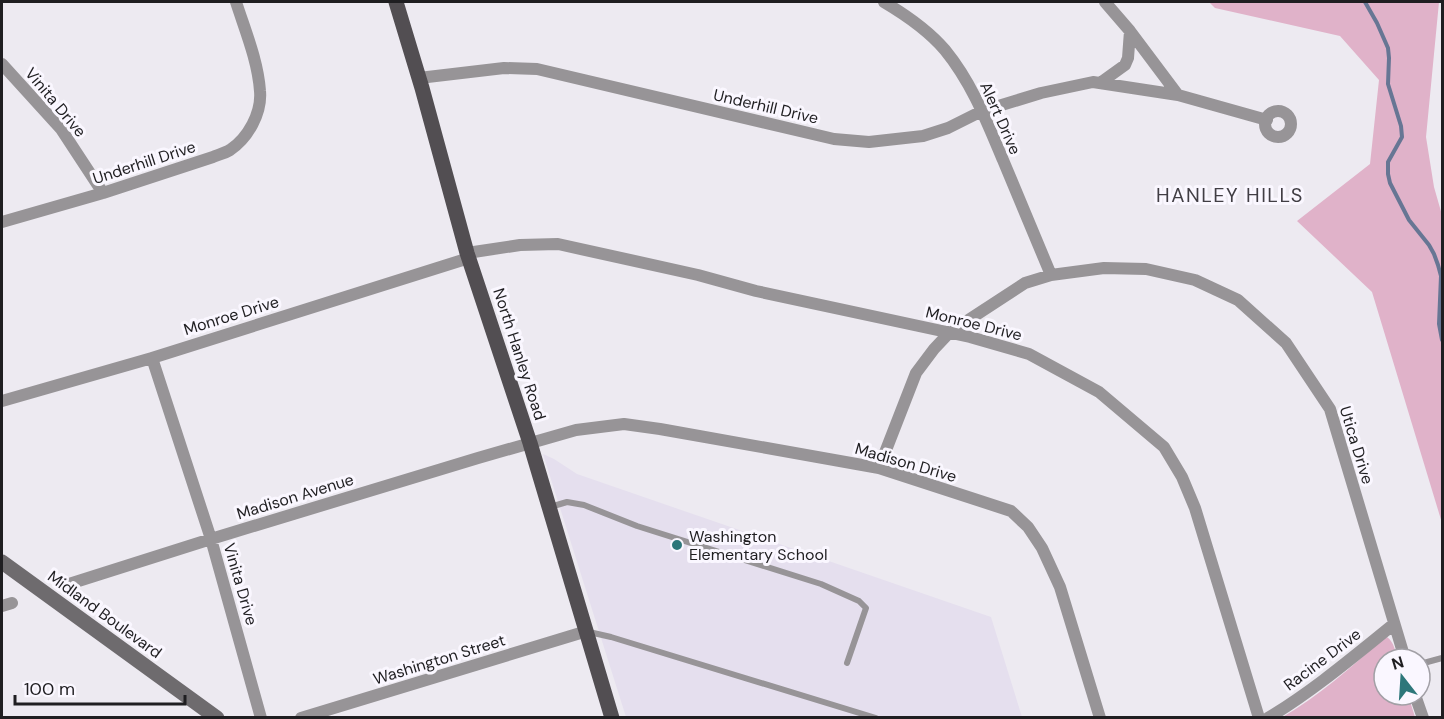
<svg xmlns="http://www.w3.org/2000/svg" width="1444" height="719" viewBox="0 0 1444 719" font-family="'DM Sans',sans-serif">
  <rect width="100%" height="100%" fill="#edeaf1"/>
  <!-- built -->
  <path fill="#e5dfee" d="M543 454 554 459 577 474 991 617 1022 717H626Z"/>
  <!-- green -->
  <path fill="#e0b2c9" d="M1209 2H1439L1426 137 1434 187 1442 215V523L1372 292 1297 221 1370 164 1379 80 1340 36 1215 8Z
    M1387 637C1394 642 1395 651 1398 659H1384V695H1408L1415 717 1281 718C1319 696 1350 668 1383 639Z"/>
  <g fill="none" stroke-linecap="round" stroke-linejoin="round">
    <!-- stream -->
    <path stroke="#677694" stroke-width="4" d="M1365 2 1377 23 1388 48 1389 58 1388 84 1401 126 1402 137 1388 162V174L1390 183 1409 220 1429 245 1434 254 1438 265 1441 276 1439 324 1442 340"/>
    <!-- lane -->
    <path stroke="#979497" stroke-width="6" d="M550 507 567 502 584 505 637 526 821 584 859 601 866 608 847 663
      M589 632 611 637 876 718
      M1420 664 1442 658"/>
    <!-- street -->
    <path stroke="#979497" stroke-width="12" d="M884 2C906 15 928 30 945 50 972 83 987 122 1003 160 1019 199 1035 237 1051 275
      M1105 2 1130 31 1178 95
      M2 64 61 129 103 193
      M419 78 504 68 537 69 834 139 869 142 923 136 948 128 982 111 1041 93 1093 82 1178 95 1267 120
      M1100 83 1125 65 1128 58 1130 31
      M1265 124a13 13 0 1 1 26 0a13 13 0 1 1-26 0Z
      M2 222 103 193 213 157C218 155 225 153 230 150 248 138 262 113 260 91 258 61 245 30 236 2
      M467 253 520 245 558 244 698 275 756 291 970 337 1029 354 1099 392 1164 447 1182 477 1195 508 1259 718
      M152 358 211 539 261 718
      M2 401 152 358 469 258
      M879 468 916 373 934 349 950 332 1025 283 1051 275 1104 268 1146 269 1195 280 1238 300 1286 343 1330 409 1405 659
      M69 584 211 539 478 458 576 430 624 424 660 429 879 468 1011 511 1028 527 1042 548 1060 587 1100 718
      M2 606 12 603
      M1415 695 1423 718
      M301 718 587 631
      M1268 718C1313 691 1353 657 1394 624"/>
    <!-- secondary -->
    <path stroke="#6e6b6e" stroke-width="15" d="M2 562 217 718"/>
    <!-- primary -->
    <path stroke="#524e52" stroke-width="15" d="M396 2 422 88 467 253 530 443 612 718"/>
  </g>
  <!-- markers -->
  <circle fill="#2d777a" stroke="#faf7ff" stroke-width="2" cx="677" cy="545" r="6"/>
  <g text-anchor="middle" stroke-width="6" stroke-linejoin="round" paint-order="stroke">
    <!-- street labels -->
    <g font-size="16" fill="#1f1e21" stroke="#faf7ff">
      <text transform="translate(56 102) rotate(50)" y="6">Vinita Drive</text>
      <text transform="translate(766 106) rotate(13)" y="6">Underhill Drive</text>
      <text transform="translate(1001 118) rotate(66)" y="6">Alert Drive</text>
      <text transform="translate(144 162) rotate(-18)" y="6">Underhill Drive</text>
      <text transform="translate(231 315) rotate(-17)" y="6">Monroe Drive</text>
      <text transform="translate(974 323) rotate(14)" y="6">Monroe Drive</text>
      <text transform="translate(520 354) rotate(72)" y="6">North Hanley Road</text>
      <text transform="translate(1357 445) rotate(73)" y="6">Utica Drive</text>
      <text transform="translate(906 462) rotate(16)" y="6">Madison Drive</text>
      <text transform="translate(295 496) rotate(-17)" y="6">Madison Avenue</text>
      <text transform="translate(241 584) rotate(74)" y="6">Vinita Drive</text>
      <text transform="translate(105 614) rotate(36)" y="6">Midland Boulevard</text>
      <text transform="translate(439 659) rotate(-17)" y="6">Washington Street</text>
      <text transform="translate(1322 659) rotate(-37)" y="6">Racine Drive</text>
    </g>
    <!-- poi labels -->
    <g font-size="16" fill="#1f1e21" stroke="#faf7ff" text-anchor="start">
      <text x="689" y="542">Washington<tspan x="689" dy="18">Elementary School</tspan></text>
    </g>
    <!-- quarter labels -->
    <g font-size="20" letter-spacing="1.5" fill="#413e44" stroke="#faf7ff">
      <text x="1230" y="202">HANLEY HILLS</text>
    </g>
  </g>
  <!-- border -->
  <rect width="1444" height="719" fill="none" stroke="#1f1e21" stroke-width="6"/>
  <!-- north arrow -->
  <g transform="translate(1402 677) rotate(343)"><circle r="28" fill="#faf7ff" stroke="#a2a0a6" stroke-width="1.5"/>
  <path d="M0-4.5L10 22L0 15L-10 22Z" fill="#2d777a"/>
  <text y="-9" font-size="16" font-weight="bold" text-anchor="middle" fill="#1f1e21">N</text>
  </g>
  <!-- scale -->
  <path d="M15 695v9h170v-9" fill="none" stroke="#1f1e21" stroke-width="3"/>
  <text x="24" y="695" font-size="18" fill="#1f1e21" stroke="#faf7ff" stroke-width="4.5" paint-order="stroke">100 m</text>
</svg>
